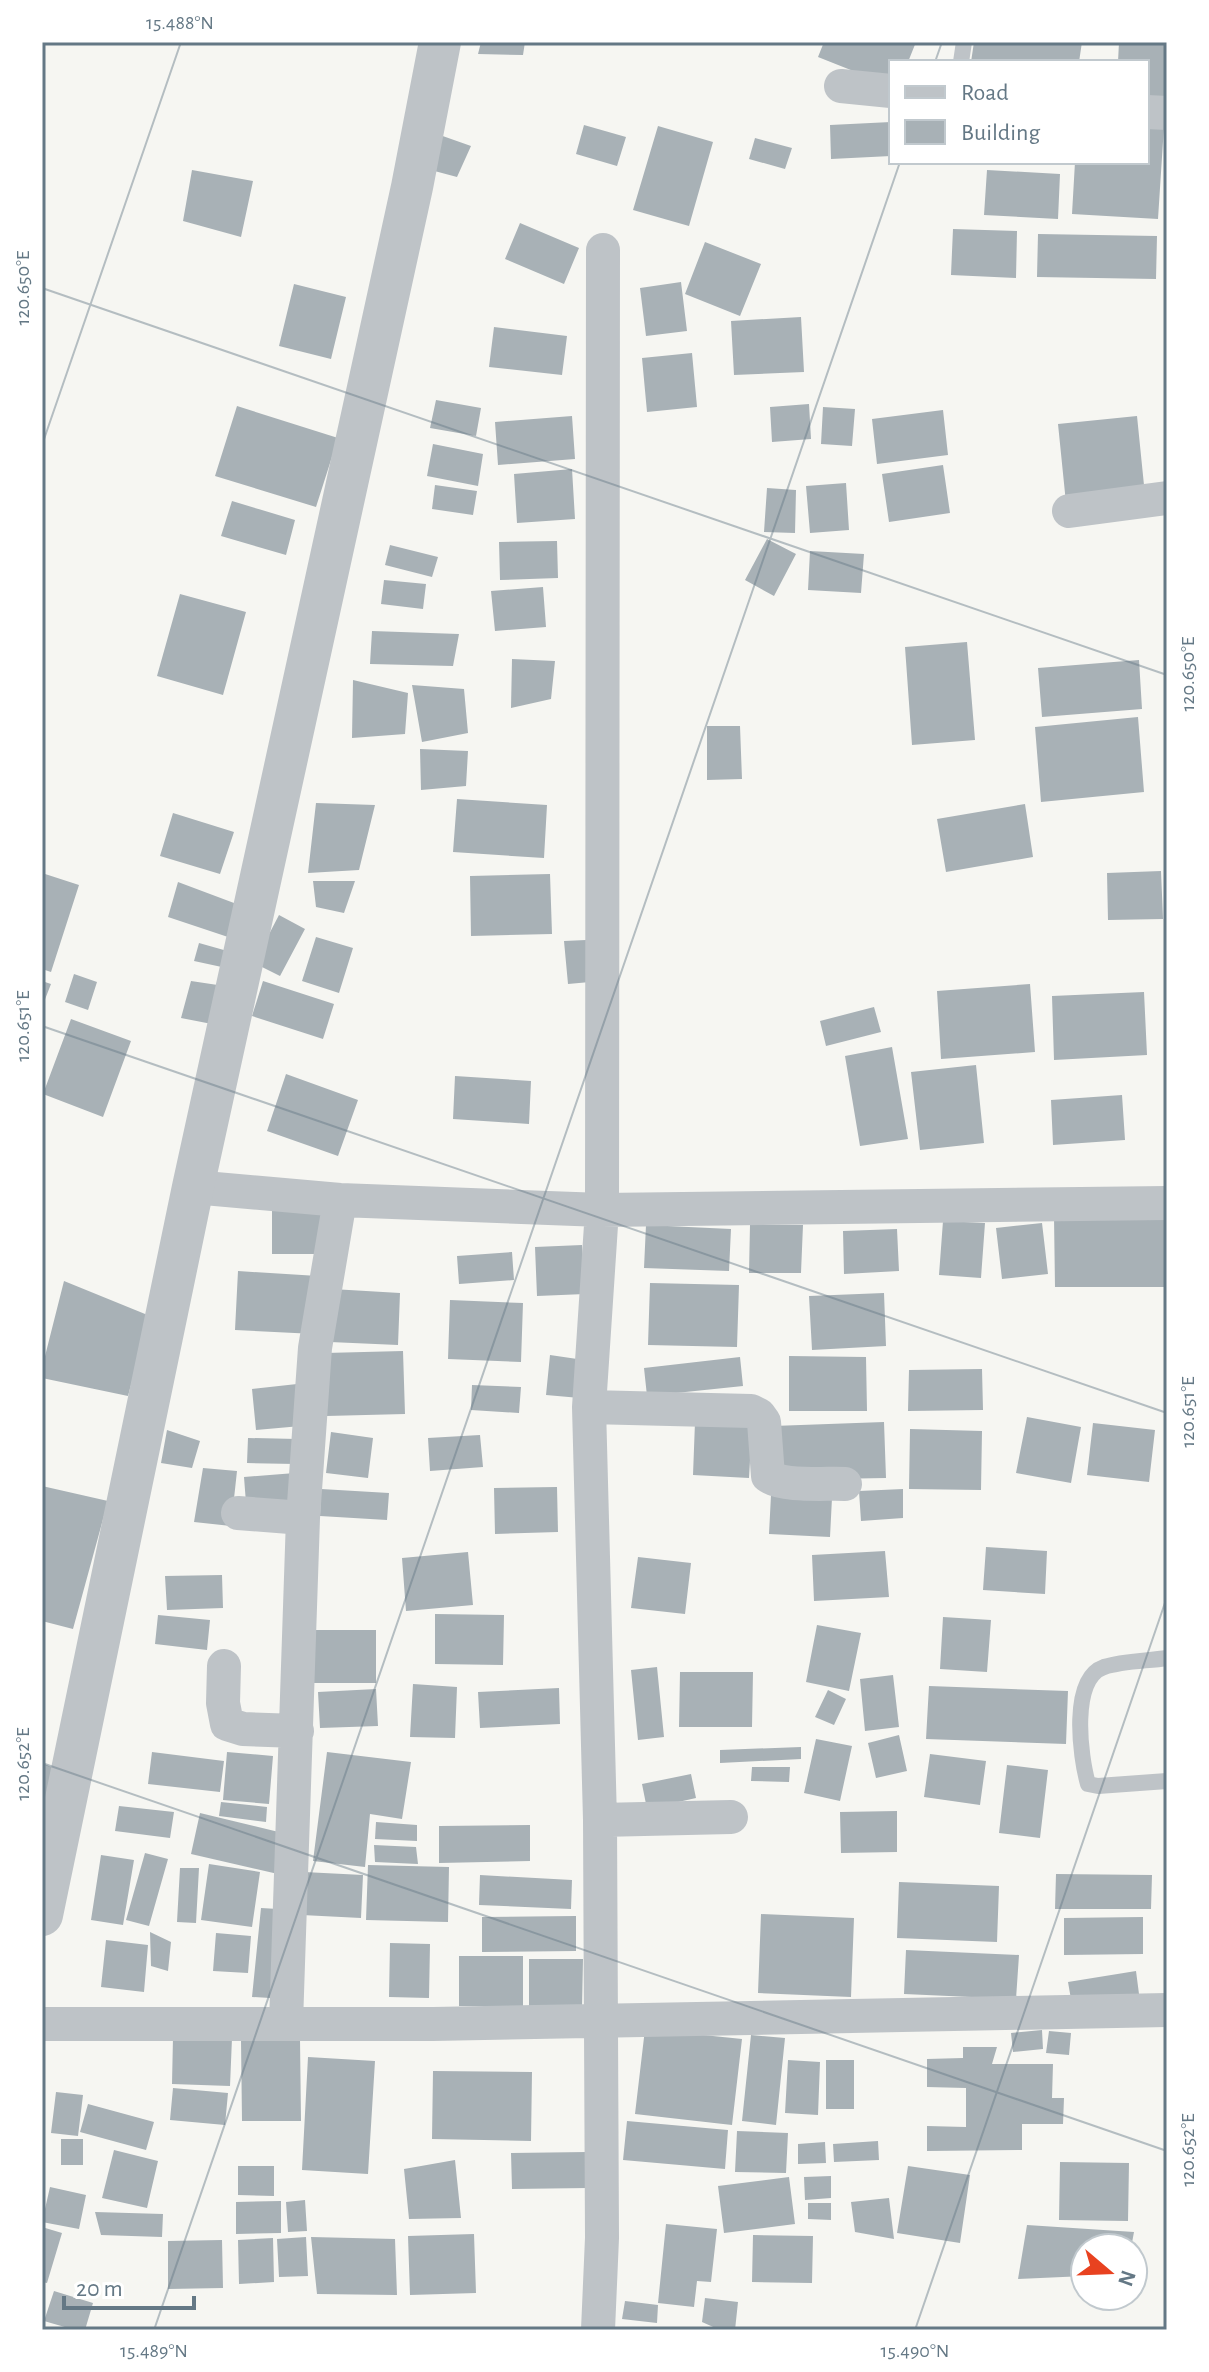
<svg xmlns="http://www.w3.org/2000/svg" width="1209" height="2372" viewBox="0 0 1209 2372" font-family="'Alegreya Sans',sans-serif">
  <rect width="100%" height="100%" fill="#f6f6f2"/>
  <!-- building -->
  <path fill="#a8b1b6" d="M481 42H525L523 55 478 54Z
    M824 42H916L908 62H891V86L818 57Z
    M974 42H1082L1079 62H971Z
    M1119 42H1167V106L1147 105V62H1118Z
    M891 122V156L831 159 830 125Z
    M584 125 626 137 617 166 576 154Z
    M1147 125 1164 126 1158 219 1072 214 1075 162H1147Z
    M658 126 713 142 689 226 633 210Z
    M437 134 471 146 457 177 427 169Z
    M755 138 792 148 785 169 749 159Z
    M192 170 253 181 241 237 183 221Z
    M987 170 1060 174 1058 219 984 215Z
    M520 223 579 248 564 284 505 259Z
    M953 229 1017 231 1016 278 951 275Z
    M1038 234 1157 236 1156 279 1037 277Z
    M705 242 761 264 740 316 685 294Z
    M681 282 687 331 646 336 640 288Z
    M294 284 346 297 331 359 279 346Z
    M801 317 804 372 734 375 731 321Z
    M494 327 567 336 562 375 489 367Z
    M692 353 697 407 647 412 642 358Z
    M436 400 481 408 476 436 430 428Z
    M809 404 811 439 772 442 770 407Z
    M237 406 338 438 316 507 215 476Z
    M823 407 855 409 852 446 821 444Z
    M943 410 948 455 877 464 872 419Z
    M572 416 575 459 498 465 495 422Z
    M1137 416 1145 495 1066 503 1058 424Z
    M433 444 483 454 478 486 427 476Z
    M943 465 950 513 889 522 882 474Z
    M572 469 575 519 517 523 514 474Z
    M846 483 849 530 810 533 806 486Z
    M435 485 477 491 473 515 432 509Z
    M767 488 796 490 795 533 764 532Z
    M232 501 295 520 286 555 221 536Z
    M767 539 796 554 774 596 745 580Z
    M557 541 558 578 500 580 499 542Z
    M390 545 438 557 432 577 385 565Z
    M810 551 864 554 861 593 808 590Z
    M384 580 426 584 423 609 381 604Z
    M543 587 546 627 495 631 491 591Z
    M180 594 246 612 223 695 157 676Z
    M372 631 459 634 453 666 370 664Z
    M967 642 975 740 912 745 905 647Z
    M512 659 555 661 551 699 511 708Z
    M1139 660 1142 709 1042 717 1038 668Z
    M353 680 408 693 405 734 352 738Z
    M412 685 464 689 468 733 422 742Z
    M1138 717 1144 792 1041 802 1035 727Z
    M707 726H740L742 779 707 780Z
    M420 749 468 751 466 786 421 790Z
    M457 799 547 805 544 858 453 852Z
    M316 803 375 805 359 870 308 873Z
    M1025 804 1033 857 946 872 937 819Z
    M173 813 234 832 220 874 160 856Z
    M1161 871 1163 919 1108 920 1107 873Z
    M42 873 79 885 51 972 42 969Z
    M550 874 552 934 471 936 470 876Z
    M313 881H355L344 913 316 907Z
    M178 882 242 906 231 938 168 917Z
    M279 915 305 929 280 976 254 963Z
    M316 937 353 948 339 993 302 981Z
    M586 940 590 982 568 984 564 941Z
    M199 943 238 954 231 969 194 961Z
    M74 974 97 982 88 1010 65 1002Z
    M42 981 51 984 42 1007Z
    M191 981 231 987 217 1025 181 1018Z
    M263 981 334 1004 323 1039 252 1016Z
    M1030 984 1035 1052 941 1059 937 991Z
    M1144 992 1147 1055 1054 1060 1052 996Z
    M874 1007 881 1032 826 1046 820 1021Z
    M71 1019 131 1041 103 1117 43 1094Z
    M892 1047 908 1139 860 1146 845 1056Z
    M976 1065 984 1143 920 1150 911 1072Z
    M286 1074 358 1100 338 1156 267 1131Z
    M455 1076 531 1081 529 1124 453 1119Z
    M1122 1095 1125 1140 1053 1145 1051 1100Z
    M272 1207 322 1208 321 1254H272Z
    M1166 1216 1167 1287H1055L1054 1217Z
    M943 1221 985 1223 981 1278 939 1275Z
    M1042 1223 1048 1274 1002 1279 996 1228Z
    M646 1225 731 1229 729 1271 644 1268Z
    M750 1225H803L801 1273H749Z
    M897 1229 899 1271 844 1274 843 1231Z
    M582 1245 585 1294 537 1296 535 1247Z
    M512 1252 514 1280 459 1284 457 1256Z
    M238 1271 318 1276 315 1334 235 1330Z
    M64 1281 150 1316 128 1396 42 1378V1368Z
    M650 1283 739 1285 737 1347 648 1345Z
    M332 1289 400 1293 398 1345 330 1342Z
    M884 1293 886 1346 812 1350 809 1296Z
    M450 1300 523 1303 521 1362 448 1359Z
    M403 1351 405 1414 326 1416 325 1353Z
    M550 1355 584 1360 580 1398 546 1395Z
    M789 1356 866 1357 867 1411H789Z
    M740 1357 743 1386 647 1396 644 1368Z
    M982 1369 983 1410 908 1411 909 1370Z
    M297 1384 301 1426 256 1430 252 1389Z
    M472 1385 521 1387 519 1413 471 1410Z
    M1027 1417 1081 1427 1071 1483 1016 1473Z
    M695 1422 752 1425 749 1478 693 1475Z
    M884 1422 886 1478 775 1480 773 1426Z
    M1093 1423 1155 1430 1149 1482 1087 1475Z
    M910 1429 982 1431 981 1490 909 1489Z
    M167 1430 200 1441 192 1468 161 1463Z
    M331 1432 373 1438 368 1478 326 1473Z
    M480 1435 483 1467 430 1471 428 1438Z
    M248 1438 297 1439 296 1464 247 1463Z
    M203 1468 237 1471 231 1526 194 1522Z
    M295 1473 297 1512 247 1516 244 1477Z
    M42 1486 108 1501 73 1629 42 1621Z
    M557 1487 558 1532 495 1534 494 1488Z
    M321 1489 389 1493 387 1520 320 1516Z
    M903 1489V1518L861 1521 859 1491Z
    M771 1495 832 1498 830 1537 769 1534Z
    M986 1547 1047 1551 1045 1594 983 1590Z
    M885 1551 889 1597 814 1601 812 1555Z
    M468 1552 473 1605 406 1611 402 1558Z
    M638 1557 691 1563 685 1614 631 1608Z
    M222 1575 223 1608 167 1610 165 1576Z
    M435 1614 504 1615 503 1665 435 1664Z
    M158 1615 210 1620 207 1650 155 1644Z
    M943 1617 991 1620 987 1672 940 1669Z
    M817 1625 861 1633 849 1691 806 1682Z
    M309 1630H376V1683H309Z
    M657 1667 664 1737 638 1740 631 1670Z
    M680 1672H753L752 1727H679Z
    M893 1675 899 1727 865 1731 860 1679Z
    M413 1684 457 1687 455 1738 410 1737Z
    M929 1686 1068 1691 1066 1744 926 1739Z
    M559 1688 560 1724 480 1728 478 1692Z
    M376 1689 378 1726 320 1728 318 1692Z
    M828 1690 846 1699 834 1725 815 1717Z
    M899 1735 907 1771 876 1778 868 1743Z
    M816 1739 852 1746 840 1801 804 1793Z
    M801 1747V1759L720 1763V1750Z
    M152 1752 224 1761 220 1792 148 1784Z
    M227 1752 273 1756 269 1804 223 1800Z
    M327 1752 411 1762 402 1819 370 1814 365 1867 313 1861Z
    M930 1754 986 1761 980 1805 924 1797Z
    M42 1763 58 1770 42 1808Z
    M1007 1765 1048 1770 1040 1838 999 1833Z
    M752 1767H790L789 1782 751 1781Z
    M691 1774 696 1798 647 1809 642 1784Z
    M221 1802 267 1807 266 1822 219 1816Z
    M119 1806 174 1812 170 1838 115 1831Z
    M897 1811V1852L841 1853 840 1812Z
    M200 1813 287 1834 278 1874 191 1854Z
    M376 1822 417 1825V1841L375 1839Z
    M530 1825V1861L439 1863V1826Z
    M374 1845 416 1847 418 1864 375 1862Z
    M145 1853 168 1859 149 1926 126 1920Z
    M101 1855 134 1860 123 1925 91 1920Z
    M209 1864 260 1872 252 1927 201 1920Z
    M368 1865 449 1867 448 1922 366 1920Z
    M180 1868H199L196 1923 177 1922Z
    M304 1872 363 1875 361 1918 302 1915Z
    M1056 1874 1152 1875 1151 1909H1055Z
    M480 1875 572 1880 571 1909 479 1905Z
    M899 1882 999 1886 997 1942 897 1938Z
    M261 1908 278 1909 270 1998 252 1997Z
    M761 1914 854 1918 851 1997 758 1993Z
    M576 1916V1951L482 1952V1917Z
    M1143 1917V1954L1064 1955V1918Z
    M150 1932 171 1942 168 1971 151 1966Z
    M216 1933 251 1936 248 1973 213 1971Z
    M106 1940 148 1945 144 1992 101 1987Z
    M390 1943 430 1944 429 1998 389 1997Z
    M906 1950 1019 1955 1016 1999 904 1994Z
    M459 1956H523V2006H459Z
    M529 1959H583L582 2008H529Z
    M1136 1971 1139 1994 1072 2005 1068 1982Z
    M645 2029 742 2039 732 2125 635 2114Z
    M1042 2030 1043 2049 1013 2052 1011 2033Z
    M1049 2031 1071 2033 1069 2055 1046 2053Z
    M751 2035 785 2038 776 2125 742 2121Z
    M173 2037 232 2038 230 2086 172 2084Z
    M300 2039 301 2121H242L241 2040Z
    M963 2047H997L992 2064H1053L1052 2098H1064L1063 2124H1022V2150L927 2151V2126L966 2127V2088L927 2087V2059L963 2058Z
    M308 2057 375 2061 368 2174 302 2170Z
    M788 2060 820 2062 818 2115 785 2113Z
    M826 2060H854V2109H826Z
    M433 2071 532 2072 531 2141 432 2139Z
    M173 2088 228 2093 225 2125 170 2120Z
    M56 2092 83 2095 78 2136 51 2133Z
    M88 2104 154 2122 146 2150 80 2132Z
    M627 2121 728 2130 725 2169 623 2160Z
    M737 2131 788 2133 786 2173 735 2172Z
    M61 2139H83V2165H61Z
    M878 2141 879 2160 834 2162 833 2144Z
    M825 2142 826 2163 798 2164V2144Z
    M114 2150 158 2161 147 2208 102 2198Z
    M587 2152 588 2188 512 2189 511 2153Z
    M455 2160 461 2218 409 2219 404 2169Z
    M1060 2162 1129 2163 1128 2221 1059 2220Z
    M238 2166H274V2196L238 2195Z
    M908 2166 970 2175 960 2243 897 2233Z
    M831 2176V2198L805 2200 804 2177Z
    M789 2177 795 2224 724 2233 718 2186Z
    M50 2187 86 2195 79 2229 42 2222Z
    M889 2198 894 2239 855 2232 851 2202Z
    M305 2200 307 2231 288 2232 286 2202Z
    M281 2201V2233L236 2234V2202Z
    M808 2203H831V2220L808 2219Z
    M95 2212 163 2214 162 2237 101 2235Z
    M666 2224 717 2229 711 2282 697 2281 694 2307 658 2303Z
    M1027 2225 1134 2232 1131 2248H1085V2276L1018 2279Z
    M42 2227 62 2233 47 2283 42 2282Z
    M474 2234 476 2293 410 2295 408 2236Z
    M753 2235 813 2236 812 2283 752 2282Z
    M306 2237 308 2276 279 2277 277 2239Z
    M311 2237 395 2239 397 2295 317 2294Z
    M273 2238 274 2282 239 2284 238 2240Z
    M222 2240 223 2288 168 2289V2241Z
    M54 2291 93 2303 85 2330H75L44 2321Z
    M705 2298 738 2302 735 2330H720L702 2322Z
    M625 2301 658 2305 657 2323 622 2319Z"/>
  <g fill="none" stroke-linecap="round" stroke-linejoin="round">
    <!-- service -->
    <path stroke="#bec3c7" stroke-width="16" d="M961 62 964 42
      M1167 1658C1147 1661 1123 1661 1104 1667 1070 1679 1080 1756 1088 1784L1098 1786 1167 1781"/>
    <!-- minor -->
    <path stroke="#bec3c7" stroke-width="34" d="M841 86 891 91
      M1147 112 1167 113
      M1069 511 1167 498
      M193 1187 340 1200 602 1210 1167 1203
      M589 1407 751 1411 759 1415 764 1422 768 1476C782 1487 827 1483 845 1484
      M238 1513 303 1518
      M224 1666 223 1703 227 1724 243 1729 297 1731
      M600 1820 731 1817
      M286 2023 303 1518 315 1348 340 1200
      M42 2024H433L1167 2010
      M598 2330 602 2238 600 1820 589 1407 602 1210 603 250"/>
    <!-- tertiary -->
    <path stroke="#bec3c7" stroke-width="42" d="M42 1915 193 1187 412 187 440 42"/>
  </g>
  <!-- ticks -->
  <path fill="none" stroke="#647885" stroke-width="2" stroke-opacity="0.45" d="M935 62 942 42M42 288 1167 675M42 445 181 42M42 1026 1167 1413M42 1763 1167 2151M154 2330 900 162M915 2330 1167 1597"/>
  <!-- border -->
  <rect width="1209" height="2372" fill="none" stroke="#ffffff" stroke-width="88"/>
  <!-- legend -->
  <rect x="889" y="60" width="260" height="104" fill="#ffffff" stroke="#c1c9ce" stroke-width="2"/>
  <rect x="905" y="86" width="40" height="12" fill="#bec3c7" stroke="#c1c9ce" stroke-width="2"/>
  <text x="961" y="100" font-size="24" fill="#647885">Road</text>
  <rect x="905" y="120" width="40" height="24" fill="#a8b1b6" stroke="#c1c9ce" stroke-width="2"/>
  <text x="961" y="140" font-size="24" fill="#647885">Building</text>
  <!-- north arrow -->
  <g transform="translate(1109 2272) rotate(109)"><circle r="38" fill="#ffffff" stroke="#c1c9ce" stroke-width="2"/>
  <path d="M0-6L14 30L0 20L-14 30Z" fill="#e84220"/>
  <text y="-12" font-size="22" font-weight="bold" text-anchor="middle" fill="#647885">N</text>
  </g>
  <!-- scale -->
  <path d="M64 2296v12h130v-12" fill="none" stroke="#647885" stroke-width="4"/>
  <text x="76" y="2296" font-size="24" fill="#647885" stroke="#ffffff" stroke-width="6" paint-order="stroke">20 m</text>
  <rect x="44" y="44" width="1121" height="2284" fill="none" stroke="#647885" stroke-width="3"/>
  <g font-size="20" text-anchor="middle" fill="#647885">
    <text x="180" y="29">15.488°N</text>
    <text transform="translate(22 288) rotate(-90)" y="7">120.650°E</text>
    <text transform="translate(1187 674) rotate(-90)" y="7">120.650°E</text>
    <text transform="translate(22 1026) rotate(-90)" y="7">120.651°E</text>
    <text transform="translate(1187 1412) rotate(-90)" y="7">120.651°E</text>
    <text transform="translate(22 1764) rotate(-90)" y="7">120.652°E</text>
    <text transform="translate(1187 2150) rotate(-90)" y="7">120.652°E</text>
    <text x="154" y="2357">15.489°N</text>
    <text x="915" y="2357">15.490°N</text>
  </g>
</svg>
